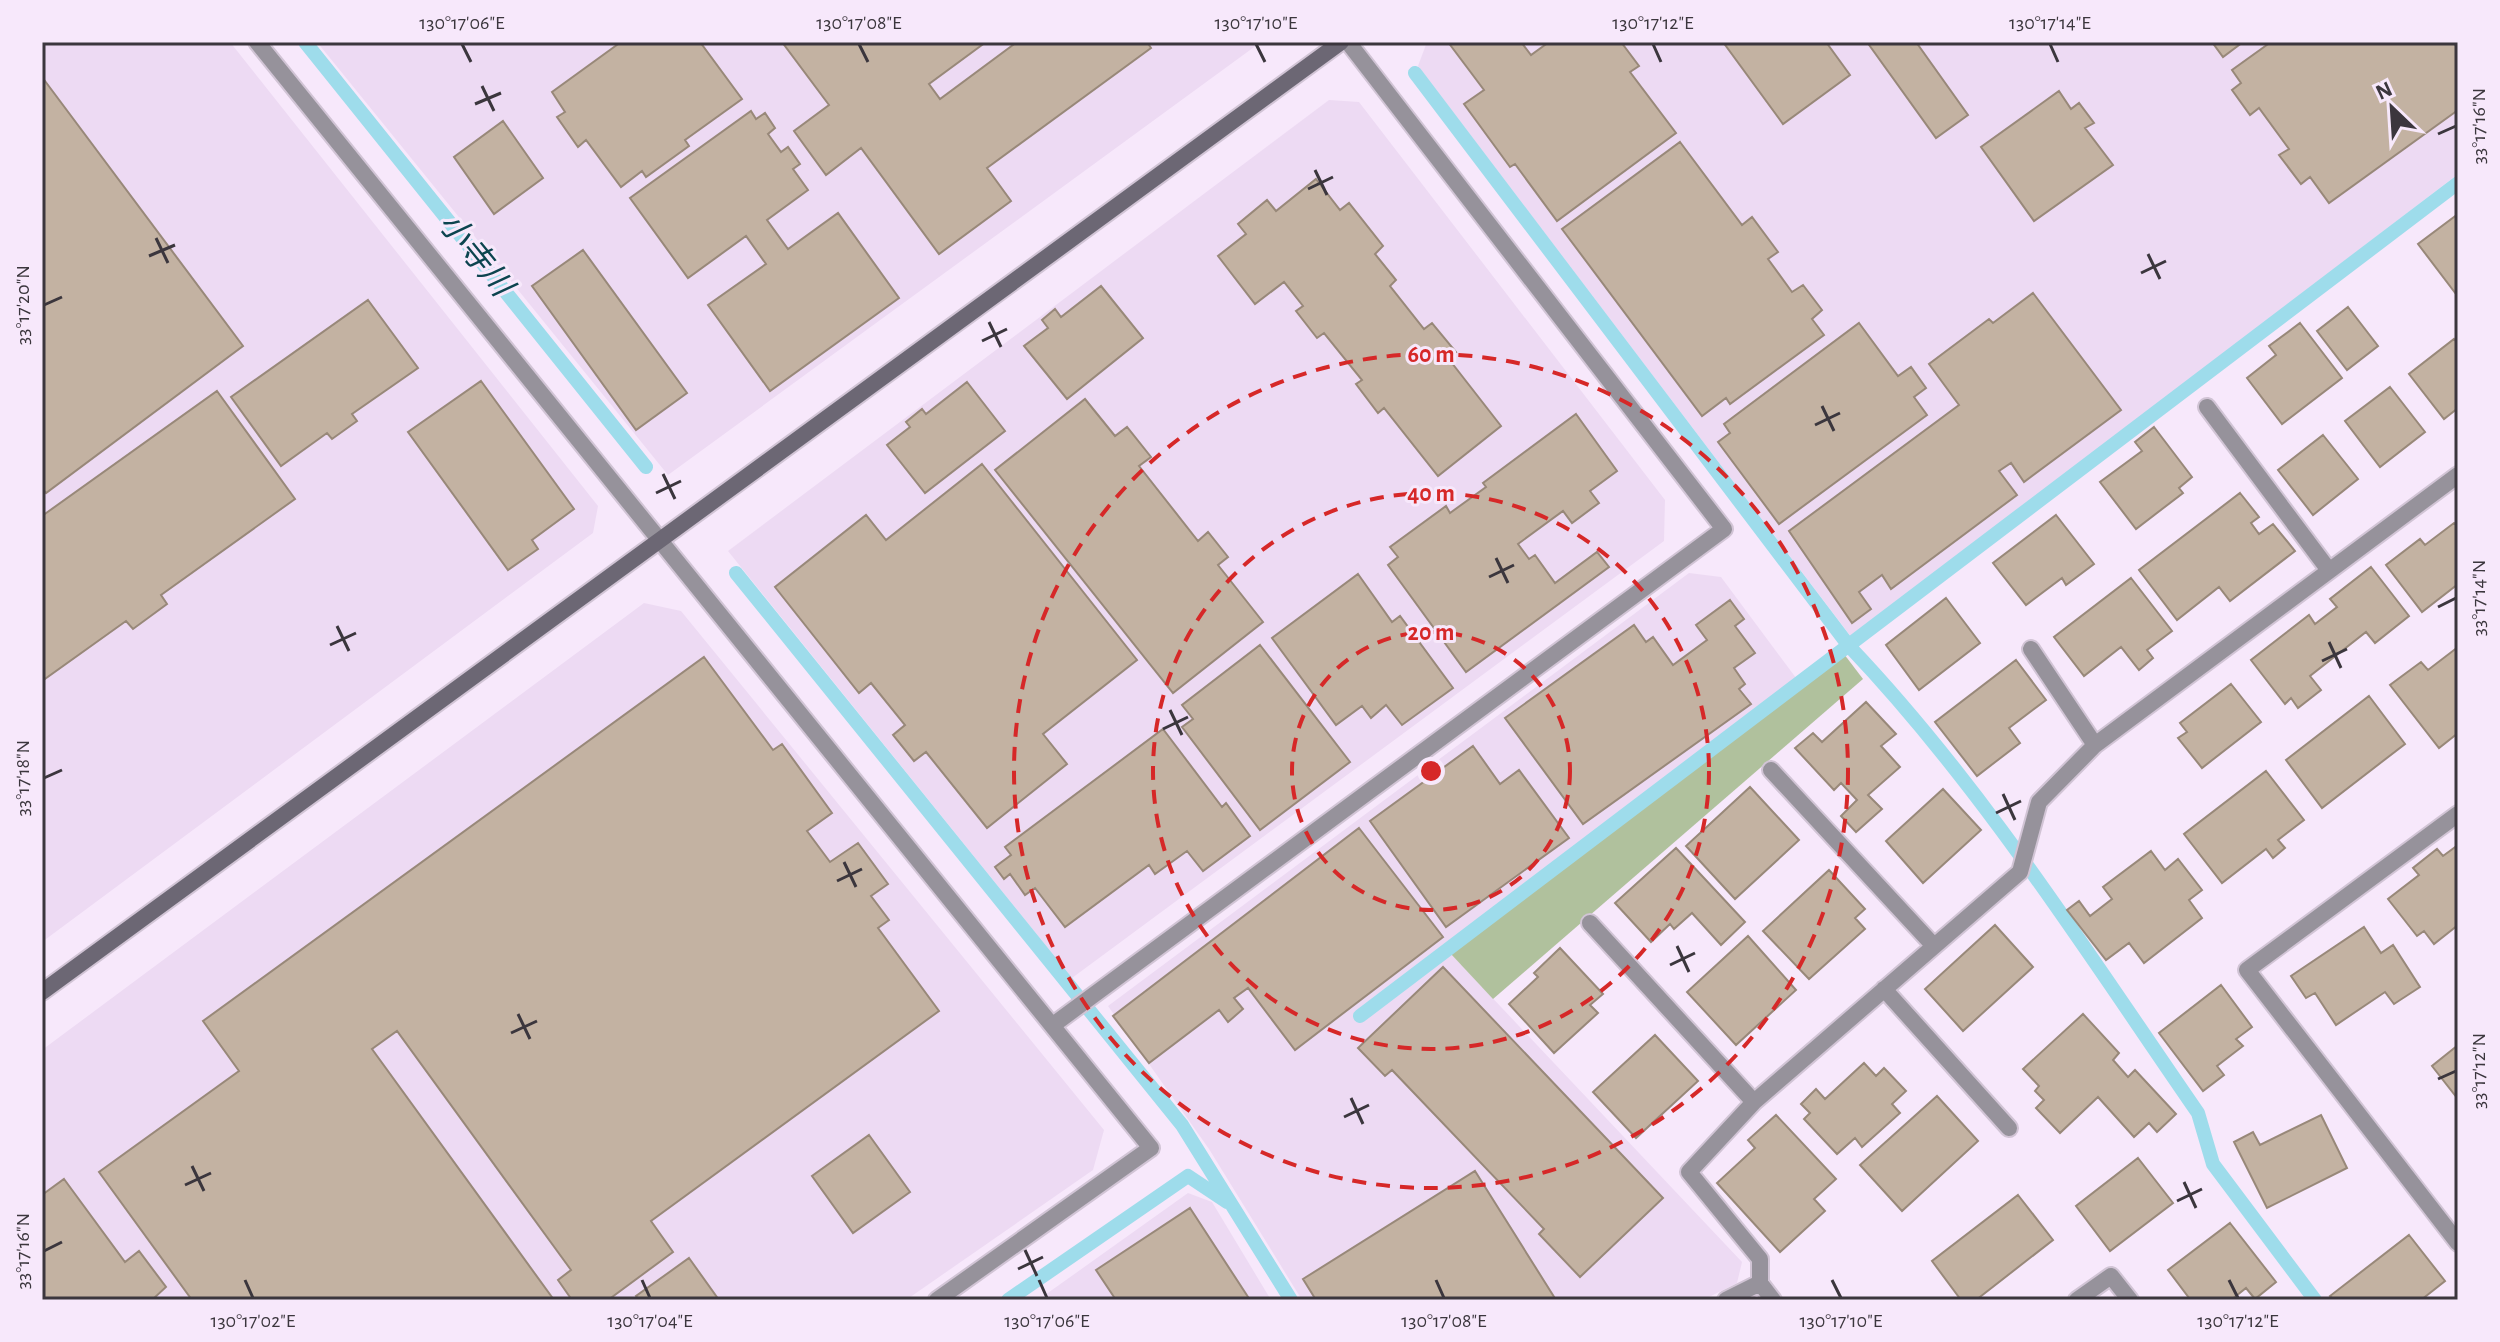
<svg xmlns="http://www.w3.org/2000/svg" width="2500" height="1342" viewBox="0 0 2500 1342" font-family="'Alegreya Sans','Noto Sans JP',sans-serif">
  <rect width="100%" height="100%" fill="#f7e8fb"/>
  <!-- built -->
  <path fill="#eddaf3" d="M42 42H230L598 506 593 533 42 942Z
    M317 42H1261L668 475Z
    M1427 42H2458V174L1852 638 1418 66Z
    M1329 100 1359 102 1665 500 1664 541 1072 978 728 551Z
    M1689 573 1721 577 1802 686 1450 953 1742 1262 1737 1283 1703 1300H1302L1209 1149 1108 1006Z
    M644 603 681 611 1104 1130 1093 1170 906 1300H42V1050Z
    M1188 1193 1212 1202 1271 1300H1038Z"/>
  <!-- green -->
  <path fill="#b0c19d" d="M1844 654 1863 679 1493 999 1450 953Z"/>
  <g fill="none" stroke-linecap="round" stroke-linejoin="round">
    <!-- stream -->
    <path stroke="#9edceb" stroke-width="14" d="M305 42 646 467
      M1415 73 1849 646C1983 787 2088 954 2198 1113L2213 1164 2315 1300
      M736 573 1182 1125 1291 1300
      M1360 1016 2458 183
      M1008 1300 1188 1176 1227 1202"/>
  </g>
  <!-- building -->
  <path fill="#c3b2a2" stroke="#988879" stroke-width="2" d="M621 42H700L742 99 685 140 689 146 646 177 642 171 621 187 586 140 578 147 557 117 565 112 552 92Z
    M782 42H986L929 84 940 99 1017 42H1147L1151 48 987 168 1011 201 939 254 861 148 826 175 794 131 829 105Z
    M1448 42H1521L1531 55 1549 42H1621L1639 66 1630 72 1676 133 1557 221 1515 164 1510 167 1464 104 1484 90Z
    M1723 42H1826L1850 75 1783 124Z
    M1867 42H1916L1968 115 1936 138Z
    M2212 42H2243L2223 57Z
    M2271 42H2453L2458 49V110L2329 203 2310 177 2301 184 2279 155 2289 149 2259 108 2250 115 2232 90 2241 83 2232 70Z
    M42 77 243 346 46 493 42 488Z
    M2059 91 2071 109 2079 103 2094 123 2085 128 2113 165 2034 221 1981 147Z
    M751 111 756 119 765 113 775 128 768 134 781 152 788 147 800 164 793 169 808 190 767 220 788 249 838 213 899 298 770 391 708 305 766 264 746 236 688 278 630 198Z
    M503 121 543 178 494 214 454 157Z
    M1680 142 1742 225 1752 217 1778 252 1768 259 1792 292 1803 285 1822 310 1812 319 1824 335 1730 404 1726 398 1702 416 1562 229Z
    M1316 179 1340 210 1349 203 1383 246 1375 254 1396 280 1390 286 1424 329 1432 323 1456 352 1448 358 1501 426 1438 476 1384 408 1378 413 1356 384 1362 380 1324 333 1317 338 1296 311 1303 306 1284 282 1255 304 1218 256 1246 234 1238 224 1267 200 1276 211Z
    M2458 214V293L2456 294 2418 244Z
    M583 250 687 393 636 430 532 286Z
    M1101 286 1143 338 1067 399 1024 346 1048 328 1042 320 1055 309 1061 317Z
    M2033 293 2121 410 2024 482 2011 463 1999 471 2017 495 1891 589 1882 575 1859 592 1871 609 1852 623 1789 531 1959 405 1929 364 1989 319 1993 323Z
    M368 300 418 368 352 414 357 421 332 439 327 433 281 466 231 397Z
    M2348 307 2378 346 2347 370 2317 331Z
    M1859 323 1898 376 1911 367 1926 388 1914 397 1927 415 1779 524 1718 442 1730 433 1724 424Z
    M2300 323 2342 378 2282 424 2247 378 2276 355 2269 346Z
    M2454 339 2458 344V408L2444 419 2409 374Z
    M481 381 574 509 532 540 538 549 508 570 408 432Z
    M967 382 1005 431 925 493 887 445 910 427 906 422 922 409 926 414Z
    M2390 387 2425 432 2380 467 2345 421Z
    M217 391 295 499 161 595 167 604 133 629 126 621 42 681V516Z
    M1085 399 1115 436 1127 427 1151 457 1139 466 1198 541 1208 532 1228 557 1218 565 1263 622 1173 693 995 470Z
    M1576 414 1617 471 1590 491 1599 503 1572 523 1563 511 1518 544 1529 559 1535 555 1555 583 1597 552 1609 567 1466 672 1388 565 1398 557 1390 547 1446 506 1450 513 1486 487 1483 483Z
    M2154 427 2192 477 2179 488 2183 493 2136 529 2100 482 2142 451 2135 442Z
    M2323 435 2358 479 2313 515 2278 470Z
    M982 464 1137 660 1043 734 1067 764 987 828 926 752 914 761 893 735 905 725 871 683 859 693 775 587 866 515 886 540Z
    M2240 493 2259 517 2251 523 2259 534 2273 524 2295 551 2230 601 2219 587 2177 620 2139 570Z
    M2056 515 2094 564 2066 585 2062 578 2026 605 1993 563Z
    M2454 523 2458 527V584L2422 612 2386 565 2420 539 2425 545Z
    M2371 567 2409 616 2375 643 2366 632 2310 676 2321 690 2298 708 2291 698 2285 704 2251 660 2309 615 2315 624 2337 607 2330 599Z
    M1358 574 1392 622 1400 616 1453 688 1402 725 1386 705 1371 718 1362 706 1336 725 1272 638Z
    M2131 578 2172 631 2147 650 2153 658 2139 670 2121 647 2084 676 2054 637Z
    M1946 598 1980 643 1919 690 1886 645Z
    M1730 600 1744 619 1735 626 1755 653 1734 668 1745 684 1739 689 1751 704 1583 824 1505 718 1634 625 1646 642 1653 637 1673 665 1707 640 1696 625Z
    M1260 645 1350 762 1260 830 1182 727 1193 719 1182 705Z
    M2458 647V733L2439 748 2390 685 2421 662 2428 670Z
    M704 657 773 750 782 744 832 813 807 831 830 862 858 843 888 884 871 896 889 920 878 928 939 1011 651 1221 673 1252 608 1300H572L558 1280 571 1270 397 1031 372 1049 554 1300H192L99 1172 239 1071 203 1021Z
    M2016 660 2046 700 2009 728 2020 743 1977 776 1935 722Z
    M2231 684 2261 722 2202 768 2178 738 2187 732 2180 723Z
    M2369 696 2405 744 2322 808 2286 760Z
    M1866 702 1896 734 1881 746 1900 767 1868 795 1882 809 1856 832 1841 816 1857 800 1841 783 1834 790 1795 748 1813 733 1822 742Z
    M1163 729 1222 807 1226 803 1250 836 1203 871 1187 851 1155 874 1149 865 1065 927 1035 888 1025 895 1010 874 1004 879 995 867 1011 855 1005 847Z
    M1473 746 1500 784 1519 770 1569 838 1446 927 1370 821Z
    M2266 771 2304 820 2278 840 2285 848 2273 858 2266 849 2222 883 2184 834Z
    M1750 787 1799 840 1735 899 1686 846Z
    M1943 789 1981 830 1923 883 1886 841Z
    M1359 828 1443 937 1295 1050 1248 988 1234 998 1243 1009 1228 1022 1219 1010 1149 1063 1113 1016Z
    M2458 845V925L2434 944 2424 931 2417 936 2388 899 2419 875 2413 868 2437 849 2443 856Z
    M1676 848 1745 922 1721 945 1692 913 1674 929 1670 924 1651 942 1615 903Z
    M2151 851 2165 870 2178 859 2202 890 2189 900 2202 918 2144 963 2129 943 2106 960 2067 910 2079 901 2090 916 2112 899 2103 887Z
    M1829 870 1865 909 1855 918 1865 929 1809 979 1763 931Z
    M1995 925 2033 967 1963 1031 1925 989Z
    M2364 927 2381 953 2393 945 2420 987 2394 1004 2385 992 2336 1025 2315 993 2306 998 2291 976Z
    M1748 936 1796 990 1736 1045 1687 992Z
    M1560 948 1603 994 1590 1005 1598 1013 1554 1053 1509 1004 1538 977 1534 973Z
    M1443 967 1663 1198 1580 1277 1539 1234 1544 1229 1392 1070 1385 1076 1358 1048Z
    M2221 985 2252 1027 2236 1039 2243 1046 2217 1066 2224 1075 2203 1091 2159 1033Z
    M2083 1014 2119 1053 2113 1060 2128 1077 2135 1070 2176 1114 2157 1132 2149 1123 2134 1137 2098 1097 2060 1133 2036 1108 2044 1100 2035 1091 2039 1086 2023 1069Z
    M1655 1035 1698 1081 1636 1138 1593 1092Z
    M2458 1045V1099L2432 1066Z
    M1864 1063 1876 1076 1884 1068 1906 1091 1892 1104 1900 1113 1862 1147 1855 1138 1837 1154 1804 1119 1810 1113 1801 1104 1816 1089 1825 1099Z
    M1937 1096 1978 1141 1902 1211 1860 1165Z
    M1776 1115 1836 1179 1814 1199 1825 1211 1780 1252 1717 1183 1755 1148 1748 1140Z
    M2321 1115 2347 1168 2267 1208 2234 1142 2253 1132 2260 1145Z
    M869 1135 910 1192 853 1233 812 1176Z
    M2138 1158 2173 1203 2110 1251 2076 1206Z
    M1475 1171 1556 1300H1316L1303 1279Z
    M64 1179 125 1262 139 1251 166 1287 152 1300H42V1195Z
    M2018 1195 2053 1240 1976 1300H1961L1932 1261Z
    M1190 1208 1250 1300H1116L1096 1270Z
    M2230 1223 2276 1282 2255 1299 2246 1288 2231 1300H2187L2189 1298 2168 1270Z
    M2409 1235 2445 1281 2421 1300H2334L2330 1296Z
    M689 1258 719 1300H639L636 1296Z"/>
  <g fill="none" stroke-linecap="round" stroke-linejoin="round">
    <!-- street casing -->
    <g stroke="#d1c4d5" stroke-width="20">
      <path id="street" d="M257 42 1151 1148 937 1300
        M2207 407 2328 569
        M2031 649 2095 745
        M1771 770 1934 946
        M2458 814 2247 970 2458 1243
        M1590 923 1754 1102
        M1884 989 2009 1128
        M1053 1025 1724 529 1348 42
        M1726 1300 1760 1283
        M1773 1300 1760 1283V1259L1689 1172 1754 1102 2020 872 2039 802 2095 745 2458 475
        M2077 1300 2111 1276 2130 1300"/>
    </g>
    <!-- secondary casing -->
    <g stroke="#d1c4d5" stroke-width="20">
      <path id="secondary" d="M42 992 1341 42"/>
    </g>
    <!-- street -->
    <use href="#street" stroke="#96929b" stroke-width="16"/>
    <!-- secondary -->
    <use href="#secondary" stroke="#6c6774" stroke-width="16"/>
  </g>
  <!-- ticks -->
  <path fill="none" stroke="#3b363d" stroke-width="3" d="M462 44 471 62M859 44 868 62M1256 44 1265 62M1653 44 1661 62M2050 44 2058 62M482 86 494 111M475 104 501 93M2438 134 2456 126M1315 170 1327 195M1308 189 1333 177M156 238 168 263M2148 254 2160 279M149 256 175 245M2141 273 2166 261M44 305 62 297M989 322 1001 347M982 341 1007 329M1822 406 1834 431M1815 425 1840 413M663 474 675 499M656 493 681 481M1496 558 1508 583M1489 577 1514 565M2438 607 2456 598M337 626 349 651M2329 642 2341 668M330 645 356 633M2322 661 2347 649M1170 710 1182 735M1163 729 1188 717M44 778 62 770M2003 794 2015 820M1996 813 2021 801M844 862 856 887M837 881 862 869M1677 946 1689 972M1670 965 1695 953M518 1014 530 1039M511 1033 537 1021M2438 1079 2456 1071M1351 1098 1363 1124M1344 1117 1369 1105M192 1166 204 1191M2184 1182 2196 1208M185 1185 211 1173M2177 1201 2202 1189M1025 1250 1037 1276M44 1251 62 1242M1018 1269 1043 1257M245 1280 253 1298M642 1280 650 1298M1039 1280 1047 1298M1436 1280 1444 1298M1832 1280 1841 1298M2229 1280 2238 1298"/>
  <!-- distance rings -->
  <g fill="none" stroke="#d62828" stroke-width="4" stroke-dasharray="14 10">
    <circle cx="1431" cy="771" r="139"/>
    <circle cx="1431" cy="771" r="278"/>
    <circle cx="1431" cy="771" r="417"/>
  </g>
  <g text-anchor="middle" stroke-width="6" stroke-linejoin="round" paint-order="stroke">
    <!-- water labels -->
    <g font-size="32" font-style="italic" fill="#0c444f" stroke="#f7e8fb">
      <text transform="translate(476 254) rotate(51)" y="11">小寺川</text>
    </g>
  </g>
  <circle cx="1431" cy="771" r="12" fill="#d62828" stroke="#f7e8fb" stroke-width="4"/>
  <g font-size="24" text-anchor="middle" font-weight="bold" fill="#d62828" stroke="#f7e8fb" stroke-width="6" stroke-linejoin="round" paint-order="stroke">
    <text x="1431" y="362">60 m</text>
    <text x="1431" y="501">40 m</text>
    <text x="1431" y="640">20 m</text>
  </g>
  <!-- border -->
  <rect width="2500" height="1342" fill="none" stroke="#f7e8fb" stroke-width="88"/>
  <!-- north arrow -->
  <g transform="translate(2392 108) rotate(335)" stroke="#f7e8fb" stroke-width="6" paint-order="stroke">
  <path d="M0-6L14 30L0 20L-14 30Z" fill="#3b363d"/>
  <text y="-12" font-size="22" font-weight="bold" text-anchor="middle" fill="#3b363d">N</text>
  </g>
  <rect x="44" y="44" width="2412" height="1254" fill="none" stroke="#3b363d" stroke-width="3"/>
  <g font-size="20" text-anchor="middle" fill="#3b363d">
    <text x="462" y="29">130°17'06"E</text>
    <text x="859" y="29">130°17'08"E</text>
    <text x="1256" y="29">130°17'10"E</text>
    <text x="1653" y="29">130°17'12"E</text>
    <text x="2050" y="29">130°17'14"E</text>
    <text transform="translate(2478 126) rotate(-90)" y="7">33°17'16"N</text>
    <text transform="translate(22 305) rotate(-90)" y="7">33°17'20"N</text>
    <text transform="translate(2478 598) rotate(-90)" y="7">33°17'14"N</text>
    <text transform="translate(22 778) rotate(-90)" y="7">33°17'18"N</text>
    <text transform="translate(2478 1071) rotate(-90)" y="7">33°17'12"N</text>
    <text transform="translate(22 1251) rotate(-90)" y="7">33°17'16"N</text>
    <text x="253" y="1327">130°17'02"E</text>
    <text x="650" y="1327">130°17'04"E</text>
    <text x="1047" y="1327">130°17'06"E</text>
    <text x="1444" y="1327">130°17'08"E</text>
    <text x="1841" y="1327">130°17'10"E</text>
    <text x="2238" y="1327">130°17'12"E</text>
  </g>
</svg>
